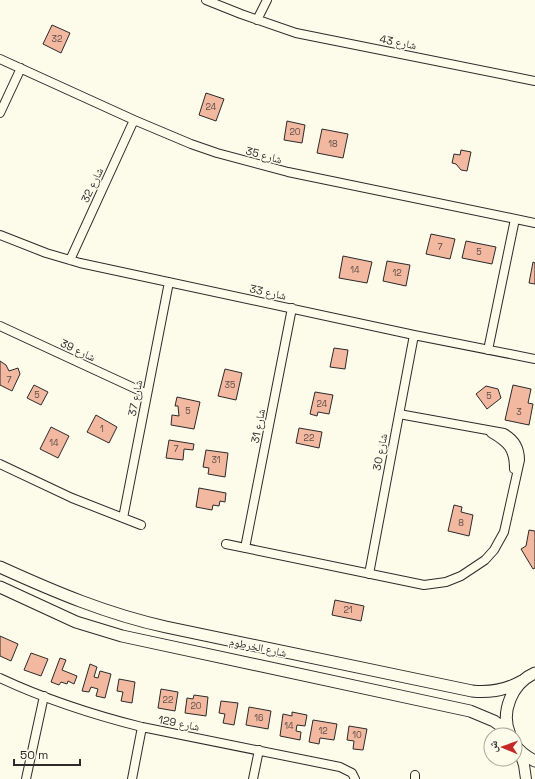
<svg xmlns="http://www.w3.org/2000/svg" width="535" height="779" viewBox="0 0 535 779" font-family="'Space Grotesk','Noto Naskh Arabic',sans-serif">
  <rect width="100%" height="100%" fill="#fdfbea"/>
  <!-- building -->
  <path fill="#f2b8a0" stroke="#2b2b2b" d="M52 25 70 33 61 53 43 44Z
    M206 93 224 99 216 121 199 115Z
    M287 121 305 125 302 143 284 140Z
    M322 129 348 134 343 158 317 153Z
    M461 150 471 152 467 171 461 170 456 164 452 163 454 154 460 155Z
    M431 234 455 239 450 259 426 254Z
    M466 241 496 247 492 264 462 258Z
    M343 256 372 262 367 283 339 278Z
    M387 261 410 265 406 286 383 281Z
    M533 262 535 263V284L529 283Z
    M334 348 348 350 345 369 330 367Z
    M0 361 6 365 9 371 18 368 20 374 12 391 0 385Z
    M225 369 242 373 236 400 218 396Z
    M34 385 48 392 41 405 27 398Z
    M513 385 531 389 528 403 533 404 529 425 505 420Z
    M486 386 498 389 501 398 487 409 476 394Z
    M315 392 333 395 329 414 318 412 317 416 310 414Z
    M177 397 200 402 194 429 171 425 172 415 179 416 178 406H175Z
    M96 415 117 427 109 443 87 432Z
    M51 427 69 436 58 458 40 449Z
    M299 428 322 432 319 448 296 443Z
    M169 440 194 444 193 450 184 449 183 460 166 458Z
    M206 450 228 453 225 477 208 474 209 468 203 467Z
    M199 488 226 493 225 502 220 501 219 506 213 505 212 510 196 507Z
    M454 505 462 507 461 512 473 515 469 536 448 531Z
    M529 530 535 531V568L533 569 521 549 526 546Z
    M335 600 364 606 361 621 332 615Z
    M0 636 18 644 11 661 0 656Z
    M31 653 48 659 41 676 24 670Z
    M60 658 66 660 62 670 77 676 74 684 68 681 67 684 61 682 59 685 51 682Z
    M90 664 97 667 94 677 98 678 100 671 111 674 105 698 96 696 98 689 91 687 89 692 82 691Z
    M119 679 135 682 132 703 121 701 123 692 117 691Z
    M161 689 178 692 175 711 158 708Z
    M194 695 208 697 206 716 185 713 187 698 193 699Z
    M221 701 238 703 234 725 223 723 225 714 219 713Z
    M249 707 271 711 268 729 246 725Z
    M292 712 307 715 305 726 297 725 296 731 301 732 300 740 280 736 283 714 292 716Z
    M313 720 337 724 334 740 320 738 319 744 309 742Z
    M349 726 367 729 363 750 353 749 354 741 347 740Z"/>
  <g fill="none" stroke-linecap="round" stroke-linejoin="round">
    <!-- minor casing -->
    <g stroke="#2b2b2b" stroke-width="10">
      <path id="minor" d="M206 0 241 14 296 33 535 81
        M257 20 267 0
        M0 59 134 120 191 144 217 153 288 172 535 223
        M0 113 21 68
        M0 235 46 253 80 263 414 335 535 359
        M70 260 134 120
        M0 326 147 394
        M488 350 515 219
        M491 433C508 443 514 449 514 469
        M0 464 72 498 141 525
        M123 518 169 282
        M226 544 424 585 446 582 461 576 485 560 494 550 504 532 520 460C520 447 515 439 504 433L399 414
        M245 548 292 308
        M369 574 414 335
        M0 678C45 699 94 715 142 727L340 767 352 773 355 779
        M26 779 44 696
        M132 779 142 727
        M253 779 259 750
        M415 779V775"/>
    </g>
    <!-- tertiary casing -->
    <g stroke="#2b2b2b" stroke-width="12">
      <path id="tertiary" d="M519 750 524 765 526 779"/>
    </g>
    <!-- secondary casing -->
    <g stroke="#2b2b2b" stroke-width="13">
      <path id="secondary" d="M0 567C55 592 107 614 166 627L472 691C490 693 506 690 522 681
        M0 587 76 622 122 636 470 711 494 721 508 731
        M510 735C500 712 512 683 535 673
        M515 745C520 752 527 757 535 761"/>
    </g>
    <!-- minor -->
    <use href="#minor" stroke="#fdfbea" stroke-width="8"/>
    <!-- tertiary -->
    <use href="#tertiary" stroke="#fdfbea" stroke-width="10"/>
    <!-- secondary -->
    <use href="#secondary" stroke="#fdfbea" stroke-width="11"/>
  </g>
  <g text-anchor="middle" stroke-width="3" stroke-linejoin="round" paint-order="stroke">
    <!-- number labels -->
    <g font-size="9" fill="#5d4e48">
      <text x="57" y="42">32</text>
      <text x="211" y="110">24</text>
      <text x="295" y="135">20</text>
      <text x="333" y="147">18</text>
      <text x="440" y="250">7</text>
      <text x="479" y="255">5</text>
      <text x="355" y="273">14</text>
      <text x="397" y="276">12</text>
      <text x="9" y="383">7</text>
      <text x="230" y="388">35</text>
      <text x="37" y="398">5</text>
      <text x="489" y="399">5</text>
      <text x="322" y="407">24</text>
      <text x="188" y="414">5</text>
      <text x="519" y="415">3</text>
      <text x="102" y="432">1</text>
      <text x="309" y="441">22</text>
      <text x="54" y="446">14</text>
      <text x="176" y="452">7</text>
      <text x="216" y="463">31</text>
      <text x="461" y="526">8</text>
      <text x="348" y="613">21</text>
      <text x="168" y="703">22</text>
      <text x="196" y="709">20</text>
      <text x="259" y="721">16</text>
      <text x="289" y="729">14</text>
      <text x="323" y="734">12</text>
      <text x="357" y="738">10</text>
    </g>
    <!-- street labels -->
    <g font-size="11" fill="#2b2b2b" stroke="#fdfbea">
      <text transform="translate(398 42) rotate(11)" y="4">شارع 43</text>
      <text transform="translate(264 155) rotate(15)" y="4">شارع 35</text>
      <text transform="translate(92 185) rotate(-65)" y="4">شارع 32</text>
      <text transform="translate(268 292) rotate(12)" y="4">شارع 33</text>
      <text transform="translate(78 350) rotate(25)" y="4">شارع 39</text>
      <text transform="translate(135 398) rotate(-79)" y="4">شارع 37</text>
      <text transform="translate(258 426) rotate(-79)" y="4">شارع 31</text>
      <text transform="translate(380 452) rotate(-79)" y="4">شارع 30</text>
      <text transform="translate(258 647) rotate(12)" y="4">شارع الخرطوم</text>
      <text transform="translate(179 723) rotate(11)" y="4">شارع 129</text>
    </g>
  </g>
  <!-- north arrow -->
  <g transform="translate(503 747) rotate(272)"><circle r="19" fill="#fdfbea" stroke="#a9a89e"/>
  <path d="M0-3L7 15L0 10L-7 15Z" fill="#c62828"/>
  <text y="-6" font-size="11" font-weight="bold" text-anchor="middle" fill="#2b2b2b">ش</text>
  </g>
  <!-- scale -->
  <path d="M14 759v6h66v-6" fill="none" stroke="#2b2b2b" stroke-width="2"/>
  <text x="20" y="759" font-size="12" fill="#2b2b2b" stroke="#fdfbea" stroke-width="3" paint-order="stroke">50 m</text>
</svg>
